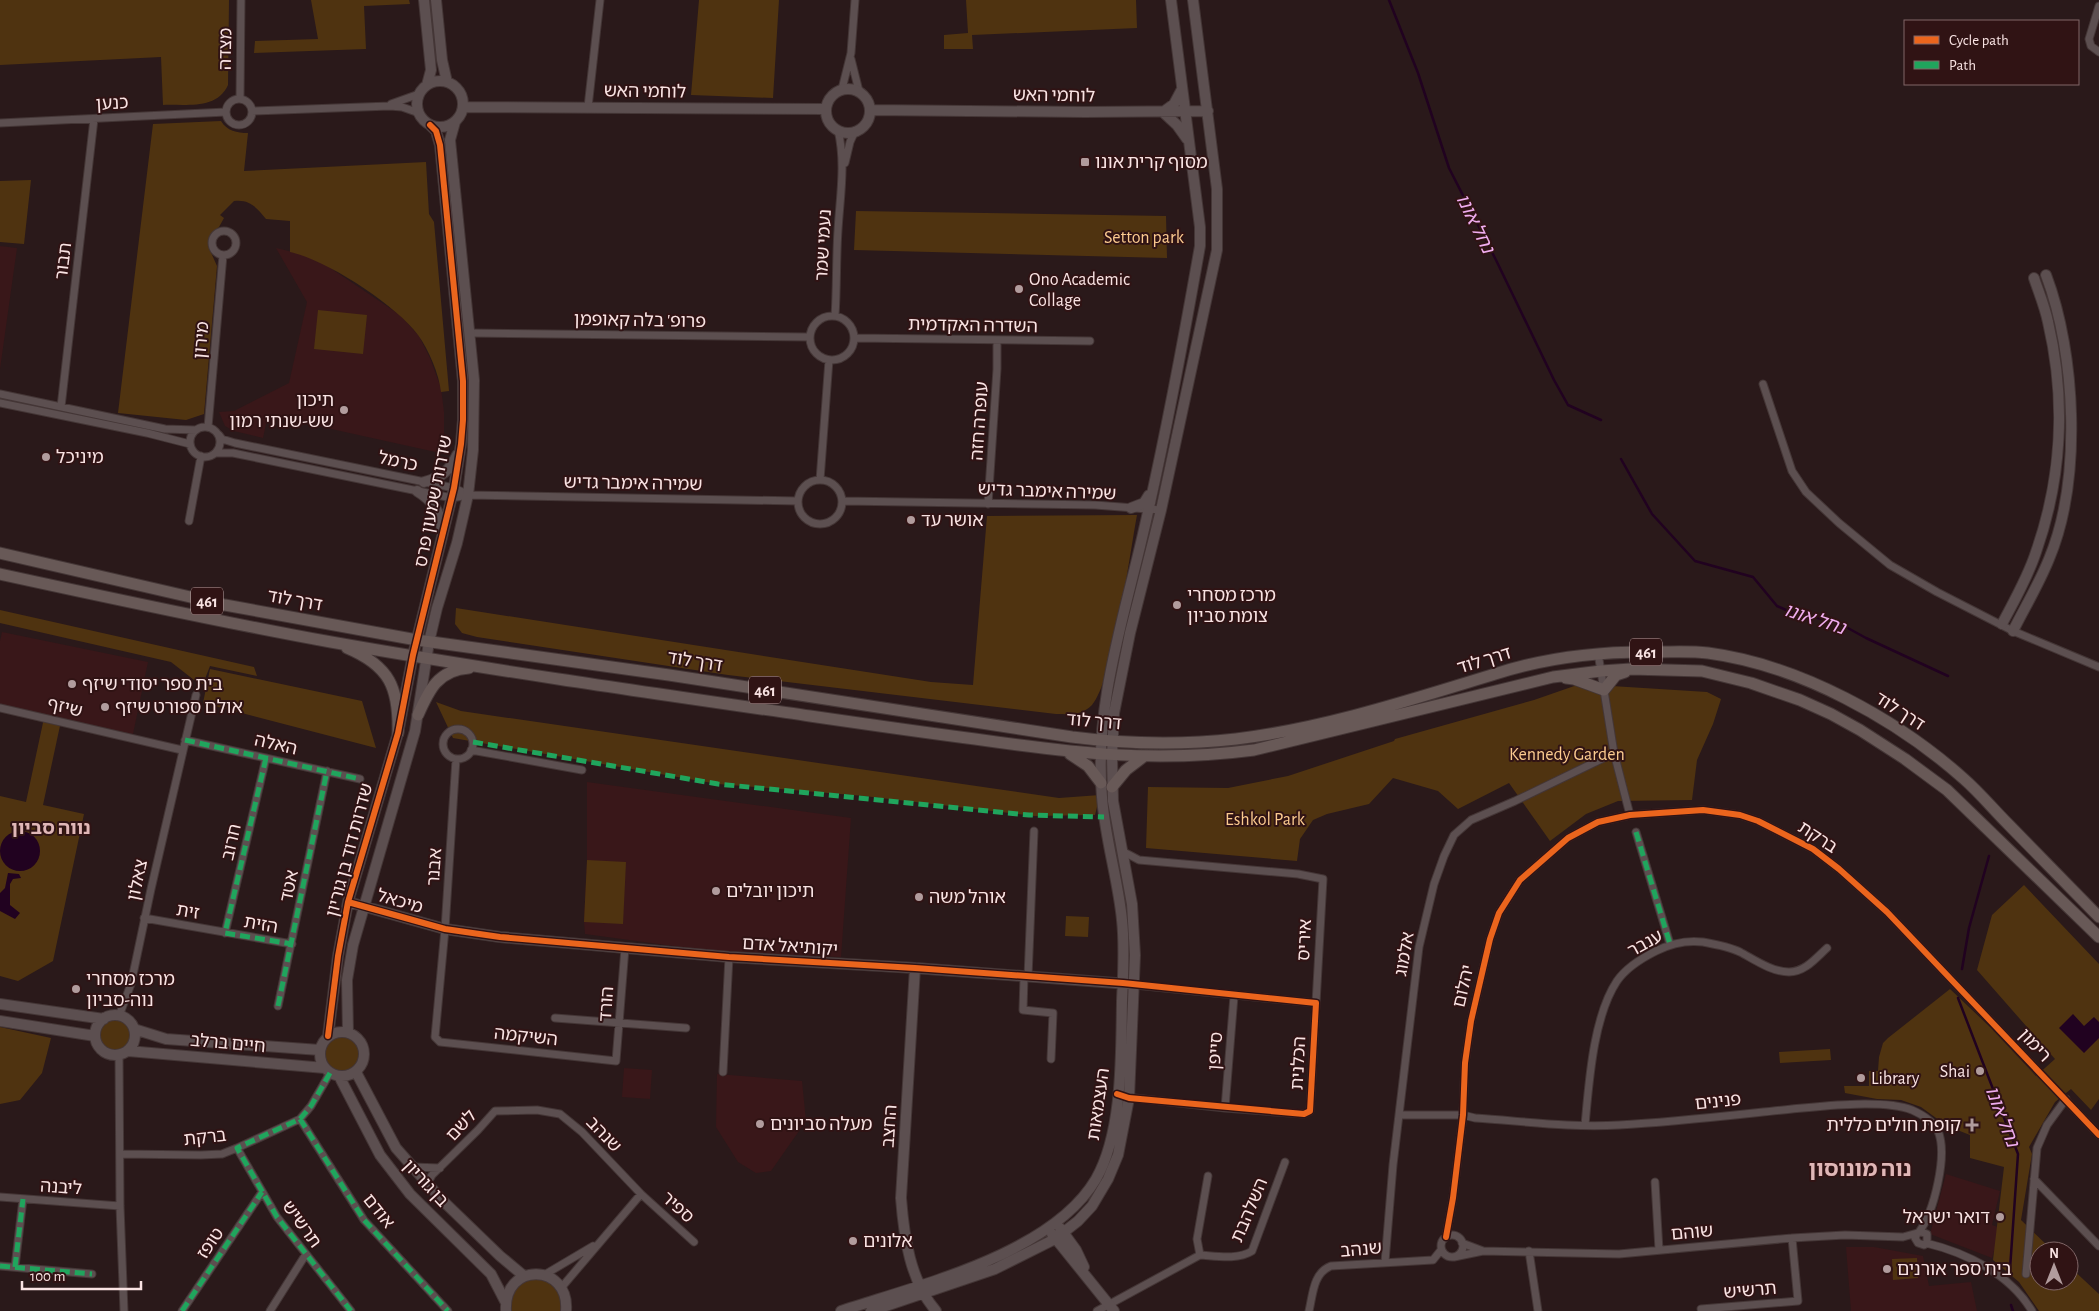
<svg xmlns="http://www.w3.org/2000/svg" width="2099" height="1311" viewBox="0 0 2099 1311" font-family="'Alegreya Sans','Noto Sans Hebrew',sans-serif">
  <rect width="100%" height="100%" fill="#2a191a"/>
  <!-- built -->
  <path fill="#391719" d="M0 246 17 248 0 369Z
    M276 248 301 254 323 263 400 315 419 336 430 358 441 388 444 412V433L440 453 268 415 263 438 234 431 225 426 219 412 234 411 289 383 307 302Z
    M2 632 148 662 133 734 0 706V641Z
    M587 782 851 818 841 957 725 953 585 934 584 922 587 860Z
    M624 1068 652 1070 650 1099 622 1097Z
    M717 1074 802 1081 806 1121 771 1171 756 1173 738 1162 716 1127Z
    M1946 1174 2000 1191 1992 1225 2001 1228 1992 1258 1930 1234Z
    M1846 1247H1874L1923 1256 1929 1286 1971 1282 1977 1311H1851Z"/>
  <!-- green -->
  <path fill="#4f3310" d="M0 0H229L228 85C217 110 186 104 163 105L161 57 0 65Z
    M311 0H409L410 4 364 6 366 49 254 53 255 41 318 39Z
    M699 0H779L773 98 691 95Z
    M966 0H1136L1137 28 972 35 973 49H944V35L968 33Z
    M221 121C227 131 237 133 248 133L244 171 426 162 429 214 434 222 449 391 441 392C439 374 429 350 418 335 396 305 327 260 290 252V221L266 219C257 208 250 199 234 201L220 215 224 218 219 227 210 235 209 248 217 266 204 414 186 420 118 413 153 124Z
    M31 180 24 244 0 242V181Z
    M856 211 1166 216 1167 258 854 250Z
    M318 310 367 315 363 354 314 349Z
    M1137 515C1130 552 1113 682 1092 705 1081 716 1070 714 1056 714L728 675 477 637 462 633 455 624 456 608 931 682 973 685 987 516Z
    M0 610 254 667 257 676 210 666 203 684 194 680 171 662 0 623Z
    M210 669 362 701 376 748 203 703Z
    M1580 684 1707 692 1721 699 1713 724 1697 760 1692 800 1618 801 1586 814 1550 841 1509 783 1458 809 1438 791 1393 778 1369 804 1327 814 1313 820 1300 839 1297 861 1146 848 1148 787 1228 788 1288 776 1394 741 1395 739 1534 700Z
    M436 702 461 711 990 788 1059 798 1100 795 1095 815 1035 816 864 796 718 784 453 738Z
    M44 718 61 721 43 805 84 814 53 961 18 981 0 976V796L26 802Z
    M587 860 626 862 623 924 584 922Z
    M2024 885 2099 964V1099L2091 1110 2071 1089 2055 1102 2029 1147 2032 1154 2021 1220 2053 1251H2039V1281H2069V1266L2099 1294V1311H2039L2019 1282 1993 1260 2004 1167 1970 1158V1135L1947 1126 1921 1107 1901 1100 1877 1099 1845 1093 1844 1086H1869V1071H1878L1879 1057 1883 1043 1888 1038 1950 989 1991 1028 2036 1076 2055 1059 1977 970 1992 915Z
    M1066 916 1089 917 1088 937 1065 936Z
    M96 1035a19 19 0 1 1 38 0a19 19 0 1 1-38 0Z
    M0 1027 51 1038 42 1073 20 1100 0 1104Z
    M321 1054a21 21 0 1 1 42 0a21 21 0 1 1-42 0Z
    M1830 1049 1831 1060 1780 1063 1779 1052Z
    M1917 1258 1918 1278 1893 1280 1892 1259Z
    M532 1275 558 1285 565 1311H507L510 1291Z"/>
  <!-- water -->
  <path fill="#210220" d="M0 851a20 20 0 1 1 40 0a20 20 0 1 1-40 0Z
    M8 873 19 874 21 878 13 879 10 884V905L20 913 15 919 0 911V893L5 888Z
    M2073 1014 2084 1026 2094 1017 2099 1022V1038L2084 1053 2059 1028Z"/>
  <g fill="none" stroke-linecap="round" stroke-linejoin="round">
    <!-- stream -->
    <path stroke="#210220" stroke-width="2.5" d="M1389 0 1418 73 1449 168 1496 260 1554 380 1568 405 1601 420
      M1621 459 1652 514 1695 561 1753 577 1777 606 1795 614 1835 621 1866 638 1948 676
      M1962 969 1969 928 1989 856
      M1958 998 2018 1154 2010 1269
      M2011 1305 2013 1311"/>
    <!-- street casing -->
    <g stroke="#443636" stroke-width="9">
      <path id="street" d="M2099 6 2089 39 2091 46 2099 52
        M851 59 859 91
        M842 89 851 53 855 0
        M240 99 241 0
        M226 112a13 13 0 1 1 26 0a13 13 0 1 1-26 0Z
        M391 104 419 94
        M588 107 600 0
        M252 111 390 106 402 107 419 113
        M0 123 226 112
        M845 163 850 142 855 131
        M212 243a12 12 0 1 1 24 0a12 12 0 1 1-24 0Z
        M810 338a22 22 0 1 1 44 0a22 22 0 1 1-44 0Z
        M835 316C837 287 836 259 838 230 840 197 846 163 838 130
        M469 333 809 337
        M854 338 1090 341
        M1763 384 1792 471 1806 492 1839 523 1890 565 1937 592 2013 631 2099 667
        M0 394 165 429 196 430
        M0 403 147 433 190 444
        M61 407 94 119
        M190 442a15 15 0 1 1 30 0a15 15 0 1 1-30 0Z
        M208 427 223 255
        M219 435 222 439 235 443 454 488 467 494
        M216 453H233L452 498 468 495 798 501
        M798 502a22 22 0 1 1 44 0a22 22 0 1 1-44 0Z
        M820 480 829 360
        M843 501 1095 505 1161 510
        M988 504 997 369V340
        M189 521 201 456
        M1598 653 1614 753 1630 815
        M0 708 182 750
        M443 744a15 15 0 1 1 30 0a15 15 0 1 1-30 0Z
        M185 740 360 779
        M471 750 582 770
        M456 759 445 929 435 1037 440 1042 616 1061 625 948
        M1636 832 1670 944
        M1122 851 1139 860 1298 874 1323 879 1316 1003
        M144 918 292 944
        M225 933 266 758
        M1024 977 1023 1010 1053 1013 1051 1059
        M1028 977 1034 831
        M278 1006 327 771
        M119 1016 131 984 151 889 196 695
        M555 1018 686 1028
        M119 1055 120 1206 124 1311
        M723 1072 729 957
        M1125 1097 1225 1108 1304 1114 1310 1111 1316 1003 1135 985
        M1225 1108 1234 996
        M1399 1115H1463L1475 1118C1522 1121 1571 1128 1619 1125 1676 1122 1734 1115 1792 1109 1822 1106 1884 1099 1912 1110 1921 1114 1933 1121 1938 1131 1948 1155 1934 1212 1919 1232
        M300 1119 364 1220 448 1311
        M1585 1125C1589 1083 1593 1017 1617 981 1626 968 1642 958 1656 951 1670 944 1687 940 1703 942 1714 944 1730 947 1740 952 1755 960 1772 972 1789 972 1805 972 1816 958 1827 948
        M237 1148 277 1217 351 1311
        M121 1154 201 1155 222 1154 237 1148 300 1119 311 1106 330 1073
        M413 1167 440 1168
        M1208 1176 1197 1239 1200 1255C1216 1256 1238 1260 1252 1251L1285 1162
        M2034 1179 2099 1246
        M1655 1182 1659 1250
        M427 1184 432 1175 478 1130 495 1111 537 1110 560 1114 582 1132 641 1194 694 1242
        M0 1197 120 1206
        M1441 1246a11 11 0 1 1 22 0a11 11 0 1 1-22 0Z
        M1446 1237 1453 1198 1463 1115 1465 1063 1471 1021 1490 939 1499 913 1520 880 1568 838 1598 822 1630 815 1703 810 1740 815 1758 821 1813 849 1839 869 1887 912 2099 1135
        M1462 1243 1483 1251
        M1926 1243C1967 1253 2010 1274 2032 1311
        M1529 1251 1538 1311
        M1454 1257 1483 1251 1619 1254 1792 1238 1845 1235 1903 1237 1921 1232 1927 1234V1242L1924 1245 1918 1243 1915 1238 1917 1234
        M1385 1262 1393 1165 1419 947 1434 884 1444 856 1454 835 1471 820 1515 801 1614 753
        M0 1266 92 1274
        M15 1267 23 1199
        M2026 1274 2037 1148 2047 1125 2066 1099
        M544 1275 593 1246
        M561 1288 641 1194
        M1701 1309 1798 1301 1792 1238
        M182 1311 262 1192
        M270 1311 306 1254
        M1097 1311 1200 1255
        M1309 1311C1313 1294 1313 1273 1331 1266L1433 1260 1441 1250"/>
    </g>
    <!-- secondary casing -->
    <g stroke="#443636" stroke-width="12">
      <path id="secondary" d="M424 0 431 70 427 85
        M436 0 442 60 447 82
        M417 104a23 23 0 1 1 46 0a23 23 0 1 1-46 0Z
        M826 111a22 22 0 1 1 44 0a22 22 0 1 1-44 0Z
        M463 107 826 109
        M870 110 1085 112 1208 111
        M1163 112 1177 125 1187 139
        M1163 112 1174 104 1182 89
        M424 482C441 478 450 470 457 455
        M417 491C433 501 441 512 442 532
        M1131 508 1144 503 1149 495
        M2002 624C2014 601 2028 577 2036 552 2062 478 2066 399 2048 322 2045 307 2039 293 2034 278
        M2013 631C2025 607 2039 584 2049 559 2082 480 2076 354 2046 275
        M348 902 445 929 500 937 729 957 915 968 1129 984
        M915 968 901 1198C904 1237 910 1281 936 1311
        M0 1004 104 1019
        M95 1035a20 20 0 1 1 40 0a20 20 0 1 1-40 0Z
        M0 1021 95 1036
        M134 1029 166 1039 320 1050
        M320 1054a22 22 0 1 1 44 0a22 22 0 1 1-44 0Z
        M348 1033 347 980 353 945 415 731 429 642 437 608 457 543 468 495 473 450 474 380 450 140 455 122
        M328 1036 338 956 348 902 398 733 413 655 454 488 461 444 463 420V381L440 145 436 131 430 125
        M128 1051 325 1068
        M356 1072 396 1148 442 1200 500 1256 524 1276
        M339 1076 380 1155 410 1194 491 1274 505 1301
        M1060 1228 1076 1250 1084 1267
        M1052 1234 1114 1311
        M506 1311C503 1261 570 1263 566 1311
        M841 1311C919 1285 1052 1254 1096 1179 1123 1132 1121 1054 1122 1001 1123 974 1125 947 1122 920 1118 879 1105 839 1102 797 1094 707 1123 621 1143 534 1165 439 1183 343 1200 246V227L1171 0
        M871 1311 995 1269 1055 1239 1078 1221 1092 1206 1108 1179 1118 1155 1129 1098 1135 955 1132 904 1113 801 1112 756 1114 713 1130 633 1161 510 1217 250V189L1193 0"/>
    </g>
    <!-- primary casing -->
    <g stroke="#443636" stroke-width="13">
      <path id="primary" d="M0 553 225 605 417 640 669 675 1072 737C1126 744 1183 745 1236 739 1325 728 1410 700 1495 674 1547 657 1602 651 1657 652 1674 652 1691 651 1708 653 1799 665 1897 719 1964 779 1980 793 1993 809 2008 824 2038 855 2069 886 2099 917
        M0 574C110 598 220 622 331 642 490 670 651 693 810 716 865 724 920 732 975 739 1072 753 1155 763 1254 750L1553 677 1601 671 1631 669 1702 671 1751 683 1800 700 1831 714 1860 730 1905 759 1947 790 2099 937
        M347 648C390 666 399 688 398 733
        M1566 678 1574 679 1604 690 1616 675 1625 672
        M418 715C429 690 438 670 469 668
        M1070 754 1088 766 1101 783
        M1112 787 1126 770 1143 757"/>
    </g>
    <!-- street -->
    <use href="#street" stroke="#5c4f50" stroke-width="7"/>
    <!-- secondary -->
    <use href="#secondary" stroke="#5c4f50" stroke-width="10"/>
    <!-- primary -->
    <use href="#primary" stroke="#685957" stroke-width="11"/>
    <!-- quiet -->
    <path stroke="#20a55d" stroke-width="5" stroke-dasharray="10 5" stroke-linecap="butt" d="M185 740 360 779
      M473 742 718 784 1029 815 1104 817
      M266 758 225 933 292 944
      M1636 832 1670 944
      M278 1006 327 771
      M330 1073 311 1106 300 1119 237 1148 277 1217 351 1311
      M300 1119 364 1220 448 1311
      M0 1266 92 1274
      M15 1267 23 1199
      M182 1311 262 1192"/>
    <!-- cycleway casing -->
    <g stroke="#301314" stroke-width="9">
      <path id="cycleway" d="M348 902 445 929 500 937 729 957 915 968 1123 983 1316 1003 1310 1111 1304 1114 1129 1098 1117 1094
        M328 1036 338 956 348 902 398 733 413 655 454 488 461 444 463 420V381L440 145 436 131 430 125
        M1446 1237 1453 1198 1463 1115 1465 1063 1471 1021 1490 939 1499 913 1520 880 1568 838 1598 822 1630 815 1703 810 1740 815 1758 821 1813 849 1839 869 1887 912 2099 1135"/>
    </g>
    <!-- cycleway -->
    <use href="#cycleway" stroke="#eb651d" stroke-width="6"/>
  </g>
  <!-- markers -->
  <g fill="#b19c9d" stroke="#301314" stroke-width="2">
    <rect x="1080" y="157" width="10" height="10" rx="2.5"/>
    <circle cx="1019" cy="289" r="5"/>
    <circle cx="344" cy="410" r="5"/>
    <circle cx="46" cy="457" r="5"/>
    <circle cx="911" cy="520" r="5"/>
    <circle cx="1177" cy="605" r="5"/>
    <circle cx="72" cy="684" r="5"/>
    <circle cx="105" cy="707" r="5"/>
    <circle cx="716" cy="891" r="5"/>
    <circle cx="919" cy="897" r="5"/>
    <circle cx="76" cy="989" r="5"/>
    <circle cx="1980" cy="1071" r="5"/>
    <circle cx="1861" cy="1078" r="5"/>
    <circle cx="760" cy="1124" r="5"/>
    <path d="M1969.5 1117.5h5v5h5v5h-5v5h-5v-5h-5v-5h5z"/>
    <circle cx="2000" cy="1217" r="5"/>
    <circle cx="853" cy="1241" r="5"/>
    <circle cx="1887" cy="1269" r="5"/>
  </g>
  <g text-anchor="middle" stroke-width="4" stroke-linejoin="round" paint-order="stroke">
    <!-- shield labels -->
    <g fill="#301314" stroke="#bda5a5" stroke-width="1">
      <rect x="191" y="587.5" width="32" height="27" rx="4"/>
      <rect x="1630" y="638.5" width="32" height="27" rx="4"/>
      <rect x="749" y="676.5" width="32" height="27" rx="4"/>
    </g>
    <g font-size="16" font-weight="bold" fill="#f9e3e3">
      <text x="207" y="607">461</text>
      <text x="1646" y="658">461</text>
      <text x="765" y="696">461</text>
    </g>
    <!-- street labels -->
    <g font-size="18" fill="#f9e3e3" stroke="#301314">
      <text transform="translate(225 49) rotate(-89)" y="6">מצדה</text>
      <text transform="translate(645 91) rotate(1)" y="6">לוחמי האש</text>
      <text transform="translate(1054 95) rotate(1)" y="6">לוחמי האש</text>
      <text transform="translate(112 103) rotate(-3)" y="6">כנען</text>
      <text transform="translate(823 245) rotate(-87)" y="6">נעמי שמר</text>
      <text transform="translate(63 261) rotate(-83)" y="6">תבור</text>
      <text transform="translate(640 320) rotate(1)" y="6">פרופ' בלה קאופמן</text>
      <text transform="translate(973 325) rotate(1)" y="6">השדרה האקדמית</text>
      <text transform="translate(201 340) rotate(-85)" y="6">מירון</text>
      <text transform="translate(979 421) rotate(-86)" y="6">עופרה חזה</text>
      <text transform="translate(398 461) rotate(12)" y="6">כרמל</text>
      <text transform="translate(633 483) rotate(1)" y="6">שמירה אימבר גדיש</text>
      <text transform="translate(1047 491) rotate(2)" y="6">שמירה אימבר גדיש</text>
      <text transform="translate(433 501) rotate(-79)" y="6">שדרות שמעון פרס</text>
      <text transform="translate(295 600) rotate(10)" y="6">דרך לוד</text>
      <text transform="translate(1484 660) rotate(-17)" y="6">דרך לוד</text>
      <text transform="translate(695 661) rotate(9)" y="6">דרך לוד</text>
      <text transform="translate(65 707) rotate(13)" y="6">שיזף</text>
      <text transform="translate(1900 711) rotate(33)" y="6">דרך לוד</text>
      <text transform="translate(1094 721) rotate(5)" y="6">דרך לוד</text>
      <text transform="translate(276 744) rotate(13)" y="6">האלה</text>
      <text transform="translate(1818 837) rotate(33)" y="6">ברקת</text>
      <text transform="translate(231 842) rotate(-77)" y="6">חרוב</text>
      <text transform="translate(349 850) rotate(-75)" y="6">שדרות דוד בן גוריון</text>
      <text transform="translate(434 867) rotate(-86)" y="6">אבנר</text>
      <text transform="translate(137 880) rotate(-78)" y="6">צאלון</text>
      <text transform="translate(289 886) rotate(-78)" y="6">אטד</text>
      <text transform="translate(400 901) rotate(16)" y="6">מיכאל</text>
      <text transform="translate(188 911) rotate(10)" y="6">זית</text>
      <text transform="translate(261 924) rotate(10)" y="6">הזית</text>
      <text transform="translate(1304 940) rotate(-87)" y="6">איריס</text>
      <text transform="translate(1645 943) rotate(-29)" y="6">ענבר</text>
      <text transform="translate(790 946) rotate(4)" y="6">יקותיאל אדם</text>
      <text transform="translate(1404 954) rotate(-80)" y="6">אלמוג</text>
      <text transform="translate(1463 986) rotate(-77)" y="6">יהלום</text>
      <text transform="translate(606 1004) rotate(-86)" y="6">הורד</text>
      <text transform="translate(526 1036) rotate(6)" y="6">השיקמה</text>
      <text transform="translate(228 1043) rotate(5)" y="6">חיים ברלב</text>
      <text transform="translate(2035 1045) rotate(47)" y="6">רימון</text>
      <text transform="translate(1215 1051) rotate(-86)" y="6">סייפן</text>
      <text transform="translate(1298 1063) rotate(-87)" y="6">הכלנית</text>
      <text transform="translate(1718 1101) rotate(-6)" y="6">פנינים</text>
      <text transform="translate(1098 1104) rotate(-82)" y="6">העצמאות</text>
      <text transform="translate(461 1125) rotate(-47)" y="6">לשם</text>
      <text transform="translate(889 1126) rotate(-86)" y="6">החצב</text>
      <text transform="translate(604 1134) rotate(46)" y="6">שנהב</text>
      <text transform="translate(205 1137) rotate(-6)" y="6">ברקת</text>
      <text transform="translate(426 1183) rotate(47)" y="6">בן גוריון</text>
      <text transform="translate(61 1187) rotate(4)" y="6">ליבנה</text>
      <text transform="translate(678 1207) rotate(42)" y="6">ספיר</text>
      <text transform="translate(1249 1210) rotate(-67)" y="6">השלהבת</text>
      <text transform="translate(379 1211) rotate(51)" y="6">אודם</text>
      <text transform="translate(302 1224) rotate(54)" y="6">תרשיש</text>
      <text transform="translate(1692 1232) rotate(-5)" y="6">שוהם</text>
      <text transform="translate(210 1243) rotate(-56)" y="6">טופז</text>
      <text transform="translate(1361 1249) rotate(-5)" y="6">שנהב</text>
      <text transform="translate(1750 1290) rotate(-5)" y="6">תרשיש</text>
    </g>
    <!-- poi labels -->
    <g font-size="18" fill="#f9e3e3" stroke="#301314" text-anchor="start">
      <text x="1095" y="168">מסוף קרית אונו</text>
      <text x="1029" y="285">Ono Academic<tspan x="1029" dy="21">Collage</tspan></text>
      <text x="334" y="406" text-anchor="end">תיכון<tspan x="334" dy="21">שש-שנתי רמון</tspan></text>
      <text x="56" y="463">מיניכל</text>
      <text x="921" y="526">אושר עד</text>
      <text x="1187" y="601">מרכז מסחרי<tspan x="1187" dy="21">צומת סביון</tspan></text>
      <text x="82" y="690">בית ספר יסודי שיזף</text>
      <text x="115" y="713">אולם ספורט שיזף</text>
      <text x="726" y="897">תיכון יובלים</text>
      <text x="929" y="903">אוהל משה</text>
      <text x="86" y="985">מרכז מסחרי<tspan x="86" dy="21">נוה-סביון</tspan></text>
      <text x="1970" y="1077" text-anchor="end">Shai</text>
      <text x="1871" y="1084">Library</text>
      <text x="770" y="1130">מעלה סביונים</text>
      <text x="1961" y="1131" text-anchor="end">קופת חולים כללית</text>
      <text x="1990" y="1223" text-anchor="end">דואר ישראל</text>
      <text x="863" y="1247">אלונים</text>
      <text x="1897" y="1275">בית ספר אורנים</text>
    </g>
    <!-- park labels -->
    <g font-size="18" fill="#fbca8f" stroke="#301314">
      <text x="1144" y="243">Setton park</text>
      <text x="1567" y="760">Kennedy Garden</text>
      <text x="1265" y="825">Eshkol Park</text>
    </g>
    <!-- water labels -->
    <g font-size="19" font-style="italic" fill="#f0adef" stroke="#301314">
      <text transform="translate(1476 223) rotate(64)" y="7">נחל אונו</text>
      <text transform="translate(1815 618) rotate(18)" y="7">נחל אונו</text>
      <text transform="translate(2003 1116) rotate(69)" y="7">נחל אונו</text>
    </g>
    <!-- neighbourhood labels -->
    <g font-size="19" font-weight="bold" fill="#e0b7b7" stroke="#301314">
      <text x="51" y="834">נווה סביון</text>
    </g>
    <!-- district labels -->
    <g font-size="22" font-weight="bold" fill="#e0b7b7" stroke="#301314">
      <text x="1860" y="1176">נוה מונוסון</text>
    </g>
  </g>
  <!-- legend -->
  <rect x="1904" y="20" width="175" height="65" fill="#301314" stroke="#806667"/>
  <rect x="1914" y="36" width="25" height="8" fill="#eb651d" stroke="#806667"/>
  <text x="1949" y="45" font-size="15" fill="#f9e3e3">Cycle path</text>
  <rect x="1914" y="61" width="25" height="8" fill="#20a55d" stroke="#806667"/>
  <text x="1949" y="70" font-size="15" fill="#f9e3e3">Path</text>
  <!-- north arrow -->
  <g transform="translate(2054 1266)"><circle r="24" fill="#301314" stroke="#806667"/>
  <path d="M0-4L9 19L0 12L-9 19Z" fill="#b19c9d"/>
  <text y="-8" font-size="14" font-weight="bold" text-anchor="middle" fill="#f9e3e3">N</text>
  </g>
  <!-- scale -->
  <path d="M22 1281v8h119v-8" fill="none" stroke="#f9e3e3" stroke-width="2.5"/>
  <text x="30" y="1281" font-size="15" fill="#f9e3e3" stroke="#301314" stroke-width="4" paint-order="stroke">100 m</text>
</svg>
